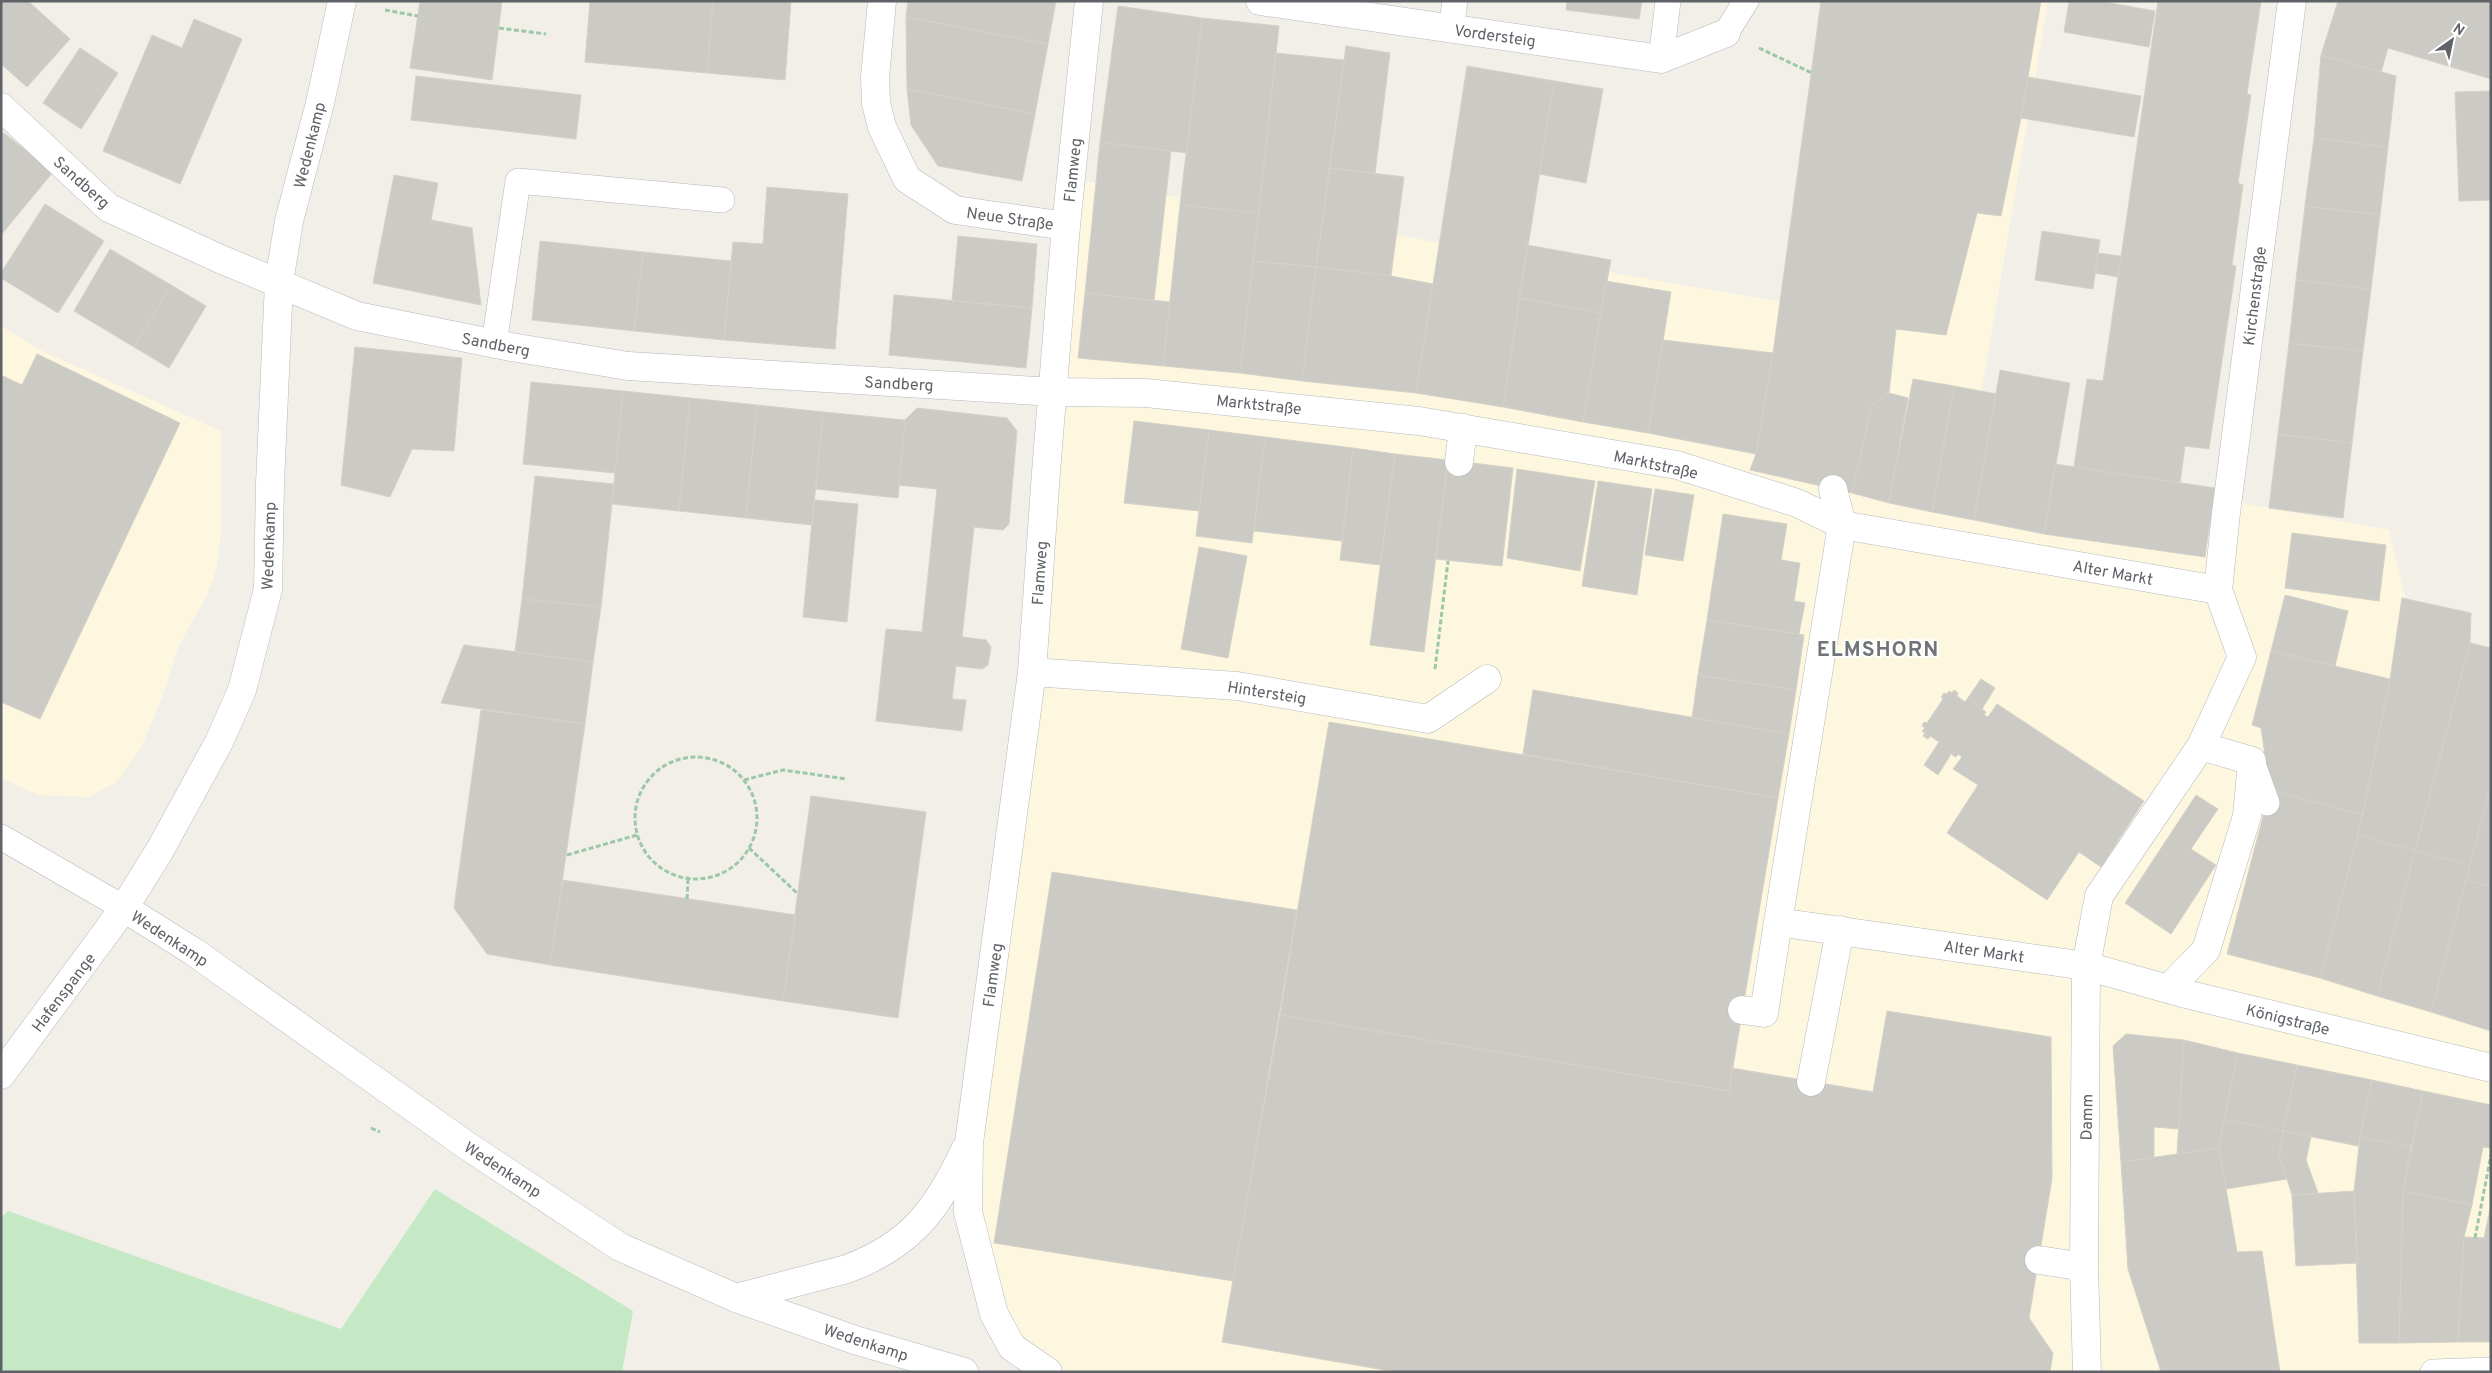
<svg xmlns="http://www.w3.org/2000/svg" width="2492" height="1373" viewBox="0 0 2492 1373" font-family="Overpass,sans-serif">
  <rect width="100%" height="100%" fill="#f1efe8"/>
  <!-- commercial -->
  <path fill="#fef7e0" d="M1860 1H2048L1971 453 2389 530 2418 649 2491 679V1372H1048L994 1314 968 1212 1071 179 1811 307Z
    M1 326 44 352 221 431V534L216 571 205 600 191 622 178 648 162 698 141 748 116 782 89 797 39 795 1 778Z"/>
  <!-- green -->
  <path fill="#c5e8c5" d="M435 1189 633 1311 622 1372H1V1218L8 1211 341 1329Z"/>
  <!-- building -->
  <path fill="#cccac5" stroke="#d6d1c6" d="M1 1H28L70 39 27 87 1 64Z
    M420 1H502L492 80 410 68Z
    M590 1H713L707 73 585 62Z
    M713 1H791L785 80 707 73Z
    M908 1H1056L1048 44 906 17Z
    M1567 1H1642L1639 19 1566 10Z
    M1821 1H2041L2021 118 2001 216 1977 213 1946 335 1896 329 1889 393 1872 405 1852 493 1750 470 1756 454 1773 353Z
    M2069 1H2099L2155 11 2149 47 2064 32Z
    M2158 1H2261L2247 94 2251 95 2238 183 2243 185 2232 265 2236 266 2209 449 2185 446 2180 483 2074 467 2087 379 2103 381Z
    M2338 1H2484L2491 3V79L2388 48 2381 72 2321 55Z
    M1118 6 1202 18 1187 153 1100 142Z
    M906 17 1048 44 1035 114 907 89Z
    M1202 18 1279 26 1259 213 1180 205Z
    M194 19 242 39 180 184 103 151 152 35 182 48Z
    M1346 46 1390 53 1375 173 1330 168Z
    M80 48 118 73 81 129 43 103Z
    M1276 53 1344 60 1316 267 1253 261Z
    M2321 55 2396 76 2388 147 2314 138Z
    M1467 66 1554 81 1503 407 1416 393Z
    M416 76 581 95 576 139 411 120Z
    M2028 77 2141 96 2134 137 2021 118Z
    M1554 81 1603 89 1586 183 1539 174Z
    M907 89 1035 114 1022 181 938 166 911 125Z
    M2491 91V200L2459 201 2455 92Z
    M4 133 53 172 1 235V135Z
    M2314 138 2388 147 2380 215 2305 206Z
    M1100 142 1171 151 1154 301 1085 293Z
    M1330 168 1404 177 1391 276 1316 267Z
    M394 175 438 183 431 220 472 228 481 305 373 283Z
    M767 187 848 194 835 349 724 340 733 242 763 244Z
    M45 204 104 241 58 313 1 278V273Z
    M1180 205 1259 213 1240 373 1163 366Z
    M2305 206 2380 215 2371 289 2296 280Z
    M2042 231 2100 240 2093 289 2035 280Z
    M958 236 1037 244 1032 308 952 301Z
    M540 241 643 252 634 331 532 320Z
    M1527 245 1611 260 1601 313 1519 298Z
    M110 249 171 285 134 347 74 311Z
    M643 252 731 261 724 340 634 331Z
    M2098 253 2121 256 2118 277 2095 273Z
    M1253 261 1316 267 1302 381 1240 373Z
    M1316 267 1391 276 1433 284 1416 393 1302 381Z
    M2296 280 2371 289 2363 351 2289 343Z
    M1606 281 1671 292 1648 433 1583 422Z
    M171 285 206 306 169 368 134 347Z
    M1085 293 1170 302 1163 366 1078 358Z
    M894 295 1032 308 1026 368 889 355Z
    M1519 298 1601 313 1583 422 1503 407Z
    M1663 340 1773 353 1756 454 1648 433Z
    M2289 343 2363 351 2352 443 2278 434Z
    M355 347 462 358 454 451 412 449 390 497 341 485Z
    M37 354 180 423 40 719 1 702V375L22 385Z
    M2000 370 2070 383 2044 534 1974 520Z
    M1913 379 1954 386 1932 512 1889 503Z
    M531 382 623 391 615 473 523 464Z
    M1954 386 1996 394 1974 520 1932 512Z
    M623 391 690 398 679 511 612 504Z
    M1889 393 1908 398 1889 503 1852 493 1872 405Z
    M690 398 757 405 746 518 679 511Z
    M757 405 823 412 812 525 746 518Z
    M917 408 1007 418 1017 431 1009 524 1003 530 974 527 962 637 986 640 991 647 988 665 982 669 956 666 952 699 966 700 962 731 876 721 886 629 922 632 937 489 899 485 905 420Z
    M823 412 905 420 898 498 816 489Z
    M1134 421 1209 430 1199 511 1124 503Z
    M1209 430 1265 437 1252 543 1196 536Z
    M2278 434 2352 443 2343 518 2269 508Z
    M1265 437 1353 448 1342 541 1254 531Z
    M1353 448 1395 454 1380 565 1340 560Z
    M1395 454 1448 460 1424 652 1370 645Z
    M1448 460 1513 468 1502 566 1436 559Z
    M2055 464 2215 488 2205 557 2044 534Z
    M1517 469 1595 481 1580 571 1507 558Z
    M535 476 614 484 601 607 522 599Z
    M1598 481 1652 489 1637 595 1582 586Z
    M1655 489 1694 495 1683 561 1645 555Z
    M814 500 858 504 847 622 803 617Z
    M1723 514 1787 524 1781 560 1800 563 1794 601 1805 603 1799 634 1707 620Z
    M2292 533 2386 545 2379 601 2285 588Z
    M1199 547 1247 556 1228 658 1181 649Z
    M2285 595 2348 611 2335 666 2271 651Z
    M2402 598 2471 613 2470 643 2415 851 2358 835 2390 679Z
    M522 599 601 607 593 662 515 652Z
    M1707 620 1804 635 1796 690 1698 675Z
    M2470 643 2491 648V784L2470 865 2415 851Z
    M464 645 593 662 585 724 441 703Z
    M2271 651 2390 679 2363 815 2270 790 2261 728 2252 725Z
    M1698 675 1796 690 1789 734 1692 718Z
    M1981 679 1995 688 1982 709 1986 712 1984 715 1988 717 1997 704 2144 801 2101 867 2079 852 2047 900 1947 833 1978 785 1953 769 1962 757 1958 754 1956 757 1952 755 1953 751 1938 775 1924 765 1939 742 1930 736 1928 739 1923 736 1925 733 1922 731 1925 728 1922 726 1924 722 1927 723 1943 699 1941 697 1944 693 1947 694 1949 691 1952 693 1954 690 1958 693 1957 696 1965 702Z
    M1533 690 1789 734 1778 798 1523 754Z
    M481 710 585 724 550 965 487 954 454 908Z
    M1329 722 1778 798 1729 1091 1280 1015Z
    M2491 784V887L2466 880Z
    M2270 790 2363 815 2320 978 2227 954Z
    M2196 795 2218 809 2191 849 2216 865 2171 934 2125 903Z
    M811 796 926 812 898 1018 783 1001Z
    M2358 835 2415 851 2377 996 2320 978Z
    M2415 851 2470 865 2431 1012 2377 996Z
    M1052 872 1297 910 1233 1281 994 1243Z
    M563 880 796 915 783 1001 550 965Z
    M2466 880 2491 887V1031L2431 1012Z
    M1887 1011 2051 1037 2052 1179 2029 1318 2053 1353 2050 1372H1396L1222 1342 1280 1015 1729 1091 1732 1068 1873 1092Z
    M2126 1034 2184 1040 2179 1129 2154 1127V1158L2121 1162 2113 1046Z
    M2184 1040 2238 1053 2219 1148 2177 1154Z
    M2238 1053 2297 1065 2283 1131 2224 1119Z
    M2297 1065 2372 1080 2358 1146 2283 1131Z
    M2372 1080 2423 1091 2411 1147 2360 1137Z
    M2423 1091 2491 1105V1148L2483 1147 2472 1205 2403 1191Z
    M2224 1119 2283 1131 2279 1154 2287 1179 2226 1189 2219 1148Z
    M2283 1131 2311 1137 2306 1160 2318 1193 2292 1195 2279 1154Z
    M2360 1137 2411 1147 2403 1191 2399 1343H2359L2354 1191Z
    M2219 1148 2237 1252 2262 1251 2280 1372H2161L2128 1269 2121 1162Z
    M2354 1191 2358 1263 2296 1266 2292 1195Z
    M2403 1191 2472 1205 2464 1237 2458 1342 2399 1343Z
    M2491 1204V1342H2458L2464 1237 2484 1238Z"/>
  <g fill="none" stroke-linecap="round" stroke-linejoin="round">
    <!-- lane casing -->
    <g stroke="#b5b8bc" stroke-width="26">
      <path id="lane" d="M1451 29 1455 1
        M1726 33 1746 1
        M1661 59 1668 1
        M494 344 518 181 722 200
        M2252 761 2267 803
        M1 837 124 908
        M2433 1372 2491 1370"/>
    </g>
    <!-- street casing -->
    <g stroke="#b5b8bc" stroke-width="29">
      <path id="street" d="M882 1 875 77 876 103 882 127 907 179 955 210 1066 226
        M1260 1 1661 59 1726 33
        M1 107 109 208 218 258 357 316 511 347 628 366 1054 392 1146 393 1419 421 1677 465 1797 503 1842 525
        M1459 462 1463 428
        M1833 489 1842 525
        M2218 590 1842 525 1778 922 2086 966 2186 994 2491 1068
        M1032 672 1237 686 1428 719 1487 679
        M2168 989 2206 950 2247 816 2252 761 2201 746
        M1742 1010 1764 1013 1778 922
        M1811 1082 1840 930
        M2039 1260 2084 1267
        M736 1298 847 1269C911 1245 937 1210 965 1150
        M1048 1372 1012 1347 994 1314 968 1212 969 1143 1032 672 1046 472 1066 226 1089 1
        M2087 1372 2084 1267 2086 966 2099 896 2201 746 2242 657 2218 590 2226 513 2292 1"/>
    </g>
    <!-- secondary casing -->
    <g stroke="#b6babf" stroke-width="29">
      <path id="secondary" d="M124 908 194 952 466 1145 620 1247 736 1298 855 1340 964 1372
        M1 1075 124 908 160 850 219 742 242 690 268 589 270 484 279 282 289 221 320 103 342 1"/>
    </g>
    <!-- path -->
    <path stroke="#9cc7a9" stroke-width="3" stroke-dasharray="5 2.5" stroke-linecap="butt" d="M385 10 418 16
      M499 28 546 34
      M1759 48 1812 73
      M1435 669 1448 561
      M635 818a61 61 0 1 1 122 0a61 61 0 1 1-122 0Z
      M744 780 783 770 846 779
      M749 848 798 894
      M567 855 637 835
      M687 899 688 879
      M371 1128 380 1132
      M2475 1238 2491 1155"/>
    <!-- lane -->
    <use href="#lane" stroke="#fff" stroke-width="25"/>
    <!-- street -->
    <use href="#street" stroke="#fff" stroke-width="28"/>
    <!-- secondary -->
    <use href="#secondary" stroke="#fff" stroke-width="28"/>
  </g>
  <g text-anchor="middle" stroke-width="4" stroke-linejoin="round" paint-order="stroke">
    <!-- street labels -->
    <g font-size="16" fill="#5f6368" stroke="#fff">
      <text transform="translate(1495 35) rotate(8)" y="6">Vordersteig</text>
      <text transform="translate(309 145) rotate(-76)" y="6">Wedenkamp</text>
      <text transform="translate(1072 170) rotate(-84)" y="6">Flamweg</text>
      <text transform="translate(82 182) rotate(42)" y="6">Sandberg</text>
      <text transform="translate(1010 218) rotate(8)" y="6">Neue Straße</text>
      <text transform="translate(2254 296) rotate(-83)" y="6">Kirchenstraße</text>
      <text transform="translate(496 344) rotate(11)" y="6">Sandberg</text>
      <text transform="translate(899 383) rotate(3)" y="6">Sandberg</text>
      <text transform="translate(1259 404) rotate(6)" y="6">Marktstraße</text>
      <text transform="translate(1656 464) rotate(12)" y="6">Marktstraße</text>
      <text transform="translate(268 546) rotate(-88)" y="6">Wedenkamp</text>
      <text transform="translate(2113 572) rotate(10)" y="6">Alter Markt</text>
      <text transform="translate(1039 573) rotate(-86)" y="6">Flamweg</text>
      <text transform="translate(1267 692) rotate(9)" y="6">Hintersteig</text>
      <text transform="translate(170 938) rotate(33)" y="6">Wedenkamp</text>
      <text transform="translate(1984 951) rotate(8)" y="6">Alter Markt</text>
      <text transform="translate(992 975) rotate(-82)" y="6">Flamweg</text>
      <text transform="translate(63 992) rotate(-53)" y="6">Hafenspange</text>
      <text transform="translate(2288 1019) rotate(14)" y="6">Königstraße</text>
      <text transform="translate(2086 1117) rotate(-89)" y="6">Damm</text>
      <text transform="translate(503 1169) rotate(33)" y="6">Wedenkamp</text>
      <text transform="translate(866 1342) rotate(18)" y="6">Wedenkamp</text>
    </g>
    <!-- district labels -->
    <g font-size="21" font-weight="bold" letter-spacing="1" fill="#70757a" stroke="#fff">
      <text x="1878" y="656">ELMSHORN</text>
    </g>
  </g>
  <!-- border -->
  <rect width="2492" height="1373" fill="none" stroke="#5f6368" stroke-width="5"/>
  <!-- north arrow -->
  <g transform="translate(2452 40) rotate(33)" stroke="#ffffff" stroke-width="4" paint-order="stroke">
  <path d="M0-4L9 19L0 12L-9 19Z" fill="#5f6368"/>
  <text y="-8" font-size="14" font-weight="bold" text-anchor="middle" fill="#5f6368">N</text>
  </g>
</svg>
